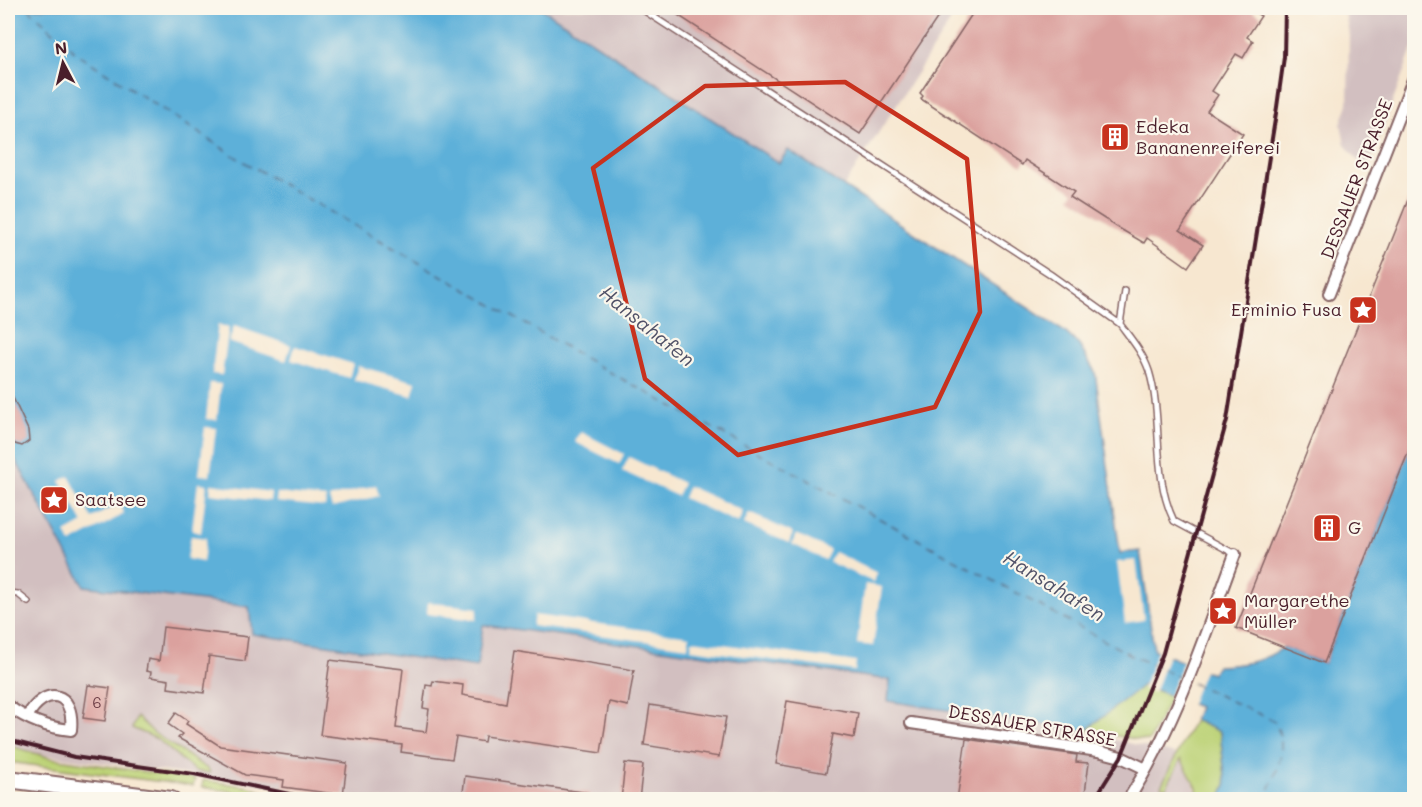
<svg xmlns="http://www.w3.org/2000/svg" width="1422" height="807" viewBox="0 0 1422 807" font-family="Mali,sans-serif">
  <rect width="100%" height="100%" fill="#fbf7ec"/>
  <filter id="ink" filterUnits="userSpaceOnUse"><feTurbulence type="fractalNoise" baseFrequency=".0167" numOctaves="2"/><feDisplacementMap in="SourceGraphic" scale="12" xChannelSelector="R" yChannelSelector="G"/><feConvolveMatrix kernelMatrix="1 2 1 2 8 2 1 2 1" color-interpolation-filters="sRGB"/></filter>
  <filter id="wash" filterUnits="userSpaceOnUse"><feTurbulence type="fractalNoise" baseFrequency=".008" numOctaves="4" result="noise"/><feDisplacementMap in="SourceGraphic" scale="24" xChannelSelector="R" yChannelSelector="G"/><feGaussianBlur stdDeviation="1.35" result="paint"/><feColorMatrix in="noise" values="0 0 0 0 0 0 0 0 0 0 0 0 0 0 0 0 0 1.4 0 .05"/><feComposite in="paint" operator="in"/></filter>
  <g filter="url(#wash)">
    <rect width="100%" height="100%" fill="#f7e7d0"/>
    <!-- industrial -->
    <path fill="#d2bfc0" d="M541 8H959L844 186 789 150 780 163Z
      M1344 8H1414V44L1367 171 1345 145 1341 124 1348 104 1349 34Z
      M8 446 84 586 249 607 252 634 476 667 483 625 890 680 888 701 1083 732 1180 755 1200 799 374 800 8 750Z"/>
    <!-- green -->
    <path fill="#bcd276" stroke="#837850" stroke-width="1.5" d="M1142 685 1171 696 1149 741 1085 731Z
      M137 717 154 733 209 770 210 773 195 771 157 739 132 728Z
      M1194 720 1220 732 1226 785 1220 799H1198L1197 788 1181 759 1166 788 1161 786Z
      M8 745 51 758 195 779 193 786 8 762Z
      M203 780 250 787 282 799 202 787Z"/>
    <!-- water -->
    <path fill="#5db0d9" stroke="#546882" stroke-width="1.5" d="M8 8H541L779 163 788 150 1065 332 1079 345 1095 372 1120 553 1140 551 1154 650 1212 674 1217 666C1242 665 1263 662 1284 647L1324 663 1414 438V799H1220L1226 785 1220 732 1194 720 1199 707 1143 685 1085 731 888 701 890 680 483 625 477 667 252 634 249 607 84 586 8 446Z"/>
    <!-- pier -->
    <path fill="#f7e7d0" d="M218 325 229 327 222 375 212 374Z
      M234 326 291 345 286 361 229 342Z
      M295 346 353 364 349 378 291 360Z
      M358 366 416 382 412 396 354 380Z
      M210 383 221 384 217 420 206 419Z
      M205 427 216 428 210 476 199 475Z
      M581 432 624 454 619 464 575 442Z
      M629 457 683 483 677 496 622 471Z
      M69 476 92 518 119 504 124 514 71 543 65 533 83 523 60 481Z
      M198 483 207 484 201 533 192 531Z
      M211 484 271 492 270 501 210 494Z
      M376 485 379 496 332 508 329 498Z
      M688 486 743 511 738 523 683 498Z
      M277 493 326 498 325 507 276 502Z
      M749 513 793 533 789 543 744 524Z
      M796 534 830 550 825 560 792 544Z
      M191 536 206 538 203 562 187 559Z
      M834 552 877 573 873 582 829 562Z
      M1136 560 1144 620 1125 623 1117 562Z
      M865 584 882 587 873 646 857 644Z
      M428 602 478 608 476 620 427 614Z
      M534 615 689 636 688 647 532 626Z
      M692 640 856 662 855 671 691 649Z
      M1158 649 1169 653 1154 693 1142 689Z
      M1184 659 1205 668 1190 706 1168 698Z"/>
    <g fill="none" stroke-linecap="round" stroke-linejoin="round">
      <!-- ferry -->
      <path stroke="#515268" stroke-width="1.5" stroke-dasharray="8 6" stroke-linecap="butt" d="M28 8 76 53 239 159 600 367 1129 654 1183 679
        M1192 683 1274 721C1290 749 1276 772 1265 800"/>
    </g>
    <g id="blocks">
      <!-- building -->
      <path fill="#dba19e" d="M667 8H944L860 134Z
        M976 8H1248L1261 16 1247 37 1253 41 1243 58 1236 54 1212 91 1218 95 1207 111 1243 134 1180 230 1203 245 1188 267 1147 238 1144 243 1117 227 1070 197 1074 192 1025 160 1022 165 921 99 923 96 920 93Z
        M1414 185V438L1324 663 1236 628Z
        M8 387 28 430 29 441 22 446 15 444 8 435Z
        M163 627 248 637 245 661 209 656 204 693 168 688 169 680 150 677 151 672 146 671 148 659 159 661Z
        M514 651 634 670 628 706 609 702 601 753 485 736 484 742 456 737 452 759 401 752 402 745 320 735 330 660 403 669 396 728 426 732 429 709 423 708 426 685 432 686 433 681 463 685 462 695 506 703Z
        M88 685 110 688 105 721 83 718Z
        M787 701 858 713 854 738 833 734 826 773 776 764Z
        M650 705 726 717 719 757 644 745Z
        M176 713 188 721 186 724 220 746 347 763 343 795 283 787 284 780 245 775 178 738 182 734 168 724Z
        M966 739 1077 755 1076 762 1089 763 1084 800H957Z
        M625 763 643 765 639 800H621Z
        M465 776 590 793 589 800H462Z"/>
    </g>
  </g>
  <g filter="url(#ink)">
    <use href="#blocks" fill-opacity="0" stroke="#876565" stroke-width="1.5"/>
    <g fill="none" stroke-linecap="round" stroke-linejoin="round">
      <!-- service casing -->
      <g stroke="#876565" stroke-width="8">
        <path id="service" d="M640 8 1050 274 1120 324 1125 291
          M1120 324C1131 339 1143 353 1149 371 1164 420 1151 474 1174 521L1235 554
          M8 593 18 594 28 602"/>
      </g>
      <!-- minor casing -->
      <g stroke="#876565" stroke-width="14">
        <path id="minor" d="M1329 294 1414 77
          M8 706C26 719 48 728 71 730 75 690 45 685 27 717
          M911 723 1098 751 1121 757 1146 769
          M1128 800C1176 725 1204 637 1235 554"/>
      </g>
      <!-- primary casing -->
      <g stroke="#876565" stroke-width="20">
        <path id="primary" d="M8 779 171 800"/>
      </g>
      <!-- service -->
      <use href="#service" stroke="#fff" stroke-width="5"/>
      <!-- minor -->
      <use href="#minor" stroke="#fff" stroke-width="10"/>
      <!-- primary -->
      <use href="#primary" stroke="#fff" stroke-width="16"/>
      <!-- rail -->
      <path stroke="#4a1f2b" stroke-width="4" d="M8 740 74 757 194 774 318 800
        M1094 800 1121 757 1163 653 1227 420 1277 107 1284 57 1285 8"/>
    </g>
  </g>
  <!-- marked area -->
  <path fill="none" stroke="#c8321e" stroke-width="4.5" stroke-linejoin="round" d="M845 82 967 159 980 312 935 407 738 455 645 379 593 168 705 86Z"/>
  <!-- icons -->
  <defs>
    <g id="building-square" transform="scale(1.5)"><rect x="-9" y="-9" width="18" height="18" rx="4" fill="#c8321e" stroke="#fbf7ec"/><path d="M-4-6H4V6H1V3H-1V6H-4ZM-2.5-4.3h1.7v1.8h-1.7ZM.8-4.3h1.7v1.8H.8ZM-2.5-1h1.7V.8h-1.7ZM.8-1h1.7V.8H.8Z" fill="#fff"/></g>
    <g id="sight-square" transform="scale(1.5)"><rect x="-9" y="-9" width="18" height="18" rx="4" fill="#c8321e" stroke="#fbf7ec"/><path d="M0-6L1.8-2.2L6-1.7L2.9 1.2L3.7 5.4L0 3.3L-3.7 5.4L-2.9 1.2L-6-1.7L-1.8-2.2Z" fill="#fff"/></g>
  </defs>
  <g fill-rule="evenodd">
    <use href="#building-square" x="1115" y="137"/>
    <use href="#sight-square" x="1363" y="310"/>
    <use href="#sight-square" x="54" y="500"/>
    <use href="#building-square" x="1327" y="528"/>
    <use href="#sight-square" x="1223" y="611"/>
  </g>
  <g text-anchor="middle" stroke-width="4.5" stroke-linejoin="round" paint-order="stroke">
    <!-- number labels -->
    <g font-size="15" fill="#6e4048">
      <text x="97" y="708">6</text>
    </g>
    <!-- poi labels -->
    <g font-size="18" fill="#4a1f2b" stroke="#fbf7ec" text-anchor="start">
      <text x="1136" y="133">Edeka<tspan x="1136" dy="21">Bananenreiferei</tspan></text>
      <text x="1342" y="316" text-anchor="end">Erminio Fusa</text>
      <text x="75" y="506">Saatsee</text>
      <text x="1348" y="534">G</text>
      <text x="1244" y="607">Margarethe<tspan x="1244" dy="21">Müller</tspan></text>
    </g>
    <!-- street labels -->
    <g font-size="18" fill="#4a1f2b" stroke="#fbf7ec">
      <text transform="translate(1357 179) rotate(-69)" y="6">DESSAUER STRASSE</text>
      <text transform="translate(1032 726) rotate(10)" y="6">DESSAUER STRASSE</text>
    </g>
    <!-- water labels -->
    <g font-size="20" font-style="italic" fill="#515268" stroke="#fbf7ec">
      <text transform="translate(647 326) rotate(39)" y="7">Hansahafen</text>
      <text transform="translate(1054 586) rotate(32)" y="7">Hansahafen</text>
    </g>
  </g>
  <!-- margin -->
  <rect width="1422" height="807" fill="none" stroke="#fbf7ec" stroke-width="30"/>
  <!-- north arrow -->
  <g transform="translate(63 63) rotate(353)" stroke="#fbf7ec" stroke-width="4.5" paint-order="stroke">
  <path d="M0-4.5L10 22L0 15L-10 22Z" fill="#4a1f2b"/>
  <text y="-9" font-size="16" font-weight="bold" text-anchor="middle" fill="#4a1f2b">N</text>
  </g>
</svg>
